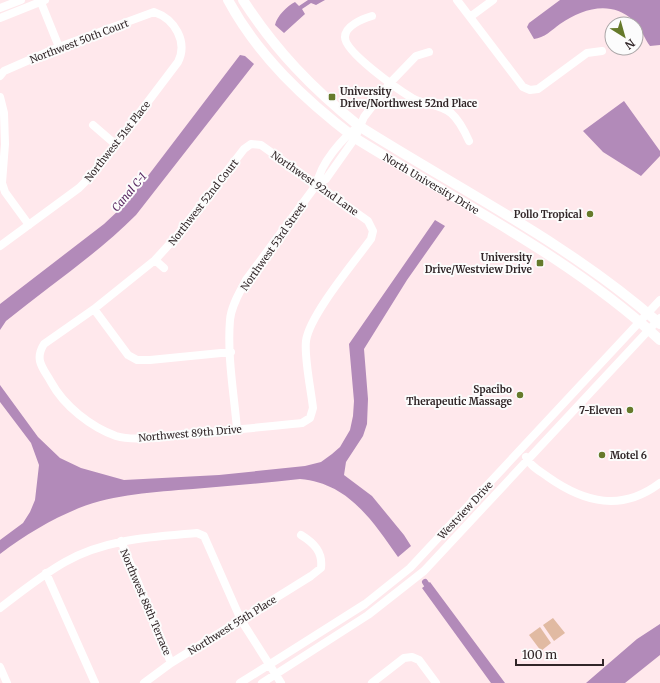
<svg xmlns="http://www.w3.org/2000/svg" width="660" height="683" viewBox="0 0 660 683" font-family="Merriweather,serif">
  <rect width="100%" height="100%" fill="#ffe8ec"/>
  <!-- green -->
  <path fill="#e1baa2" d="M553 618 565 633 554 641 543 625Z
    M540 627 551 643 541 651 529 635Z"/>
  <!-- water -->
  <path fill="#b28ab9" d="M308 0H325L316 5 311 3 302 9 305 14 284 33 275 25C277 16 287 6 295 2L299 6Z
    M560 0H660V45L650 46C644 38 641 28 633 20 611 0 583 8 560 24 552 30 544 38 534 39L527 27 529 23Z
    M240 55 245 56 254 64 136 215C96 255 49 286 6 321L0 330V304L104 224 120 209 144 181Z
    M624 101 660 151V156L641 176 603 152 583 131Z
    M435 220 445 226 407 280 364 349 368 399 367 424 363 436 346 462 344 475 372 496 404 535 411 546 398 557C372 520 348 483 300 479 264 483 229 486 193 489 154 492 115 494 79 508 50 520 25 535 0 554V540L23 523 30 512 35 500 39 465 31 443 0 402V385L38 437 60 458 81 468 124 480 219 475 305 466 321 462 332 454 340 447 350 430 353 416 354 401 349 344Z
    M430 582 505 683H491L422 588Z
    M660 624V655L625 683H586L637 639Z"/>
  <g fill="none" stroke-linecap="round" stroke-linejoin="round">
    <!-- canal -->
    <path stroke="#b28ab9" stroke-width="6" d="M425 582 431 591"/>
    <!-- minor -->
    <path stroke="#fff" stroke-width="8" d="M40 0 59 47
      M457 0 523 87 530 90 538 89 587 53 602 51
      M0 8 21 0
      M372 16C362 19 345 26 345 37 344 52 399 90 412 98 424 105 439 104 451 113 459 120 465 132 469 141
      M470 17 493 0
      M0 18 45 0
      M0 76 4 71 59 47 154 12C175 19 188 42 178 62L94 173 79 188 0 246
      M0 97 4 113 5 144 2 183 5 192 29 225
      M93 125 115 144
      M251 144 261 145 368 221 373 231 371 239C355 261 309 316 306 341 304 357 311 390 313 408L310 418 302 423C263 427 225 431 186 434 166 436 135 442 116 436 91 427 64 406 51 382 43 368 34 360 44 344L94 309 155 260 176 237 244 149Z
      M317 184 326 179 355 138 364 117 390 83 416 56 429 52
      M155 260 164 268
      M94 309 128 355 137 360H150L231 352
      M237 429C234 394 227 356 230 320 231 306 240 292 246 280L317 184C320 164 343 137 359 126
      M526 457C530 466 540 471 548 477 585 503 622 512 660 483
      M121 541 171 663
      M46 573 95 683
      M0 608C21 592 42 575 65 562 105 539 152 537 197 533L204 536 241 620 281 683
      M0 667 7 683
      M144 683 171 663 311 576 321 568C323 552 314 543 301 535
      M240 683 365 604 410 568 660 300
      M262 683 368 615 424 571 660 318
      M372 683 404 658 412 657 419 660 436 683"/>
    <!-- major -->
    <g stroke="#fff" stroke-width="10">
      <path id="s1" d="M228 0C258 56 305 100 355 138 458 202 570 257 660 340"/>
      <path d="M243 0C276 51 312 88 359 126 460 190 570 244 660 324"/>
    </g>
  </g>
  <!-- markers -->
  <g fill="#667a2b" stroke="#fcfcfc" stroke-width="1.5">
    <rect x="328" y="93" width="8" height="8" rx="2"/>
    <circle cx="590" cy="214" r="4"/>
    <rect x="536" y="259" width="8" height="8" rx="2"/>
    <circle cx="520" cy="395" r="4"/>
    <circle cx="630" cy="410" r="4"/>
    <circle cx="602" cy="455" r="4"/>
  </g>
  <g text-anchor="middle" stroke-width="4" stroke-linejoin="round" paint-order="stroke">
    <!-- street labels -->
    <g font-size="10" fill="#312628" stroke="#fcfcfc">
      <text transform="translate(79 41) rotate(-21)" y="4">Northwest 50th Court</text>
      <text transform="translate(117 141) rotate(-52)" y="4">Northwest 51st Place</text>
      <text transform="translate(315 183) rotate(35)" y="4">Northwest 92nd Lane</text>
      <text dy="4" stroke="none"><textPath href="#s1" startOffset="278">North University Drive</textPath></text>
      <text transform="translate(203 202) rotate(-52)" y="4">Northwest 52nd Court</text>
      <text transform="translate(273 246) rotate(-55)" y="4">Northwest 53rd Street</text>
      <text transform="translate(190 433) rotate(-5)" y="4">Northwest 89th Drive</text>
      <text transform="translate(465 510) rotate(-47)" y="4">Westview Drive</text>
      <text transform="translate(146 602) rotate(67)" y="4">Northwest 88th Terrace</text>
      <text transform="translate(232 625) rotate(-32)" y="4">Northwest 55th Place</text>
    </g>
    <!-- poi labels -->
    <g font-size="10" font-weight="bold" fill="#312628" stroke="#fcfcfc" text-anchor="end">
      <text x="340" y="95" text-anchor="start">University<tspan x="340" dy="12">Drive/Northwest 52nd Place</tspan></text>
      <text x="582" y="218">Pollo Tropical</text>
      <text x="532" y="261">University<tspan x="532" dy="12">Drive/Westview Drive</tspan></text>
      <text x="512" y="393">Spacibo<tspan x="512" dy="12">Therapeutic Massage</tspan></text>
      <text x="622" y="414">7-Eleven</text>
      <text x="610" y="459" text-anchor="start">Motel 6</text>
    </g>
    <!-- water labels -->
    <g font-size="11" font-style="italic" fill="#5a2862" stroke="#fcfcfc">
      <text transform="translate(129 192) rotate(-50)" y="4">Canal C-1</text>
    </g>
  </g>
  <!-- north arrow -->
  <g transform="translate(624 36) rotate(143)"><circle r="19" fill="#fcfcfc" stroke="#aba6a7"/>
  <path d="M0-3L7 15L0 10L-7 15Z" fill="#667a2b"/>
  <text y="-6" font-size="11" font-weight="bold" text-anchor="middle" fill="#312628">N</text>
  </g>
  <!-- scale -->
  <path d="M516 659v6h87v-6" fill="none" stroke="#312628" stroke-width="2"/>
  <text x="522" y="659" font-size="12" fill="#312628" stroke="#fcfcfc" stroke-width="3" paint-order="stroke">100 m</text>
</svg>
